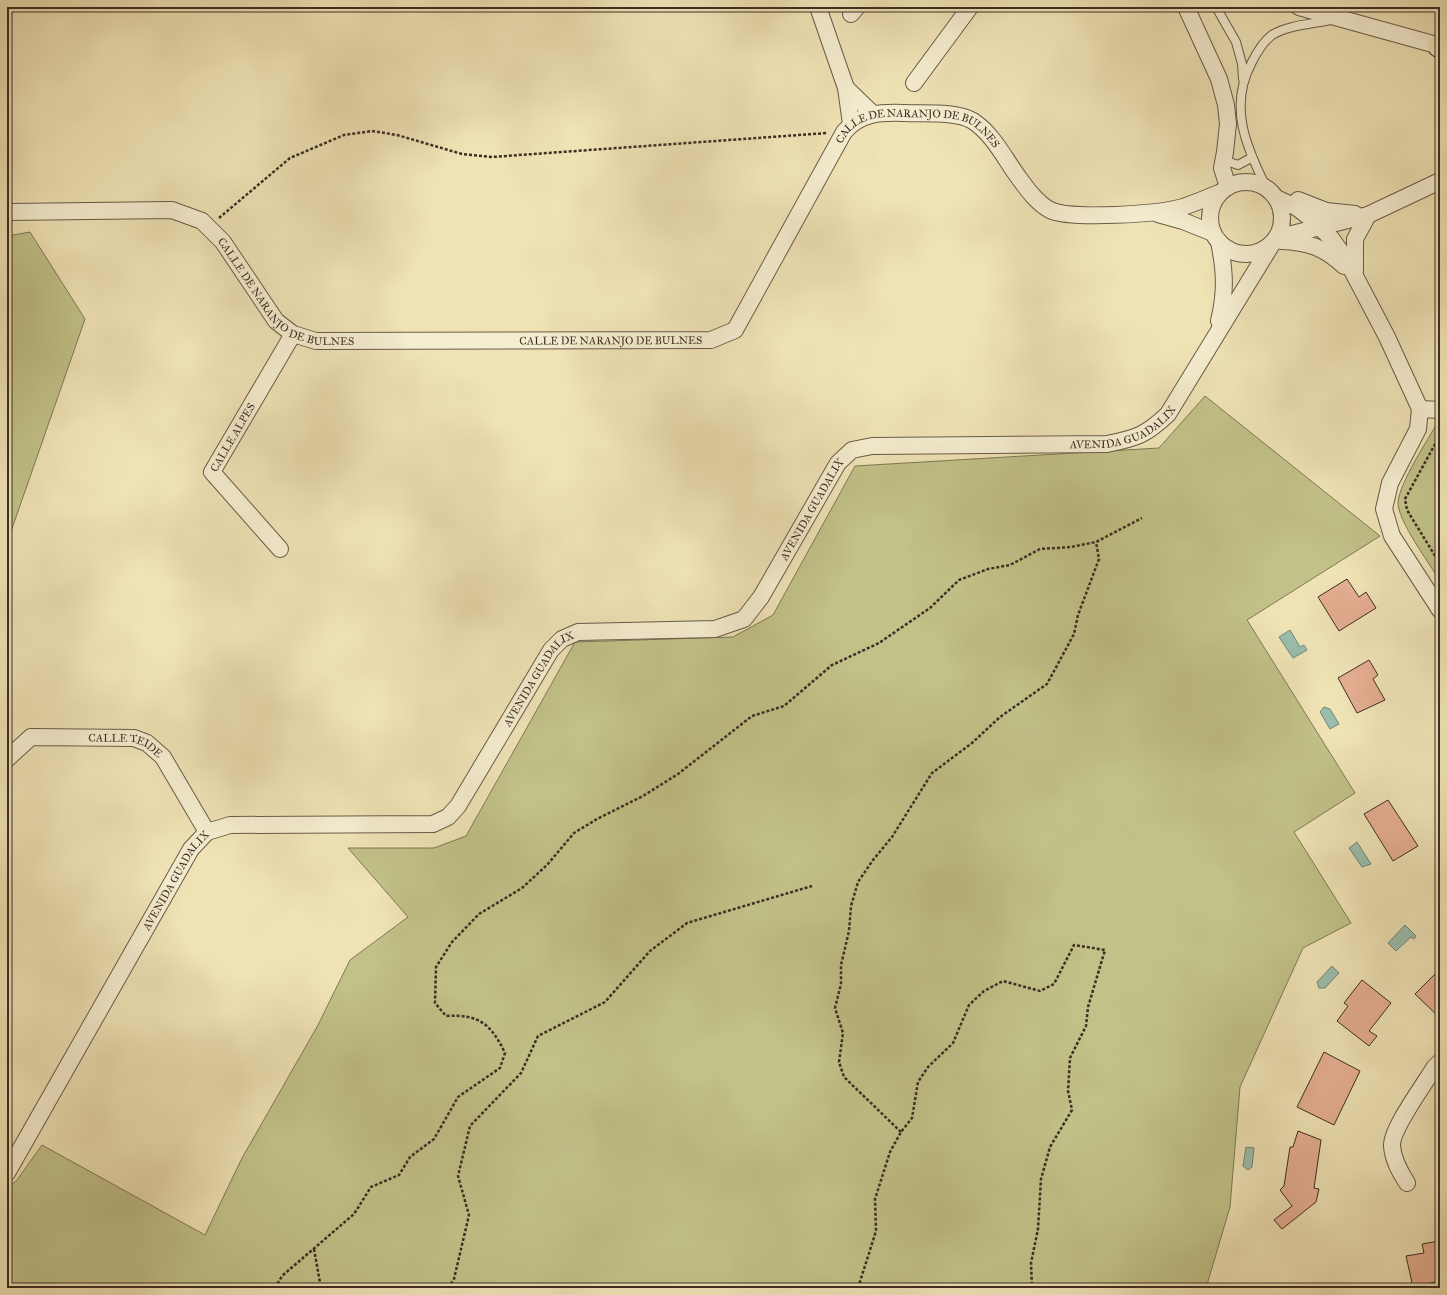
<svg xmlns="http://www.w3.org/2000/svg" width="1447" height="1295" viewBox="0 0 1447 1295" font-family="'IM FELL Great Primer',serif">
  <rect width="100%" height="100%" fill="#efe3b6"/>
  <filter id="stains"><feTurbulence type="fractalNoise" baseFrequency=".005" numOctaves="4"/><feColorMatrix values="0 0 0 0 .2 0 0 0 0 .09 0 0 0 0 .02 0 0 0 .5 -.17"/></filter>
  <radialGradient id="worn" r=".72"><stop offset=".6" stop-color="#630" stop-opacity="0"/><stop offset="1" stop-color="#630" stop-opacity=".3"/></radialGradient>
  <!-- green -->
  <path fill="#c1c188" stroke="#7f7856" d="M30 232 85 319 7 543V236Z
    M1205 396 1380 536 1247 620 1355 793 1294 832 1351 923 1303 948 1240 1087 1230 1207 1206 1288H7V1188L17 1180 42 1145 205 1235 242 1158 318 1025 350 960 408 917 348 848H434L466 836 575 642 733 637 773 615 855 466 1159 448Z
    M1438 422H1440V581C1430 564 1397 520 1398 502 1400 482 1427 441 1438 422Z"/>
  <!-- water -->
  <path fill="#9abead" stroke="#758476" d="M1290 630 1300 647 1304 645 1307 650 1293 658 1279 637Z
    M1324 707 1330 709 1339 724 1330 729 1320 712Z
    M1357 842 1371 864 1362 867 1349 848Z
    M1405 925 1416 936 1414 939 1411 937 1396 951 1388 943Z
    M1332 966 1339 973 1325 988H1319L1317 982Z
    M1246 1147 1254 1148 1252 1167 1248 1170 1243 1166Z"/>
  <!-- building -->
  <path fill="#e5af92" stroke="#3d2e24" d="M1347 579 1359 597 1366 592 1376 608 1339 631 1318 597Z
    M1369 660 1378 675 1373 679 1385 700 1357 713 1338 678Z
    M1388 800 1418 846 1393 861 1364 814Z
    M1440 969V1018L1415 994Z
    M1362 980 1391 1003 1369 1031 1377 1036 1369 1046 1337 1021 1348 1006 1344 1003Z
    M1324 1052 1360 1071 1334 1125 1297 1107Z
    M1298 1131 1321 1140 1314 1188 1319 1189 1316 1202 1282 1229 1274 1220 1292 1206 1280 1190 1284 1186 1290 1147H1293Z
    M1439 1241 1440 1281 1413 1287 1406 1256 1424 1253 1422 1244Z"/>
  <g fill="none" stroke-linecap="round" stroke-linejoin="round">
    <!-- lane casing -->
    <g stroke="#6a5b48" stroke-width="10">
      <path id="lane" d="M1216 7 1236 42 1242 64 1243 79
        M1224 160 1238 165 1251 158
        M1267 189C1246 147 1228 106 1252 62 1257 52 1263 42 1272 35 1288 25 1312 24 1331 20"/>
    </g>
    <!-- street casing -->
    <g stroke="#6a5b48" stroke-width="18">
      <g id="street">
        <path d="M818 7 846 88 851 124"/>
        <path d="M1186 7 1219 79 1226 105 1228 124 1225 152 1222 168 1228 187"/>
        <path d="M1299 7 1440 46"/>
        <path d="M851 14 857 7"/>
        <path d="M914 83 970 7"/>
        <path d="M846 88 873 114"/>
        <circle cx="1246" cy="218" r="36"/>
        <path d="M1276 198 1296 207 1309 217 1331 238 1346 259 1387 337 1420 409 1418 429 1390 483 1384 509 1392 536 1440 610"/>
        <path d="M1298 200 1326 211 1355 214"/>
        <path id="s1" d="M7 212 172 210 202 221 223 242 276 321 293 334 316 341 711 340 735 330 844 132C860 113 880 112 904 113 923 114 957 111 973 121 993 134 1005 159 1019 178 1027 189 1037 203 1050 210 1071 220 1160 214 1183 207 1195 203 1207 198 1219 193"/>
        <path d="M1158 214 1183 221 1213 233"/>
        <path d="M1276 238 1368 215 1440 181"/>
        <path d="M1281 241C1308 242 1324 247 1344 266"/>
        <path d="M1219 242C1225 271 1226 292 1219 321"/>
        <path d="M1355 271V239L1368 215"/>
        <path d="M1420 409 1440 410"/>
        <path id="s2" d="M280 549 212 472 293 334"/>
        <path id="s3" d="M7 759 31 737 134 738 147 743 163 757 207 832"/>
        <path id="s4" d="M7 1173 191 849 207 832 230 825 433 824 448 817 458 806 551 650 562 639 578 632 715 629 744 619 761 597 838 463 852 450 872 446 1107 444C1137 438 1146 435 1168 414L1272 244"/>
        <path d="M1407 1183C1400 1172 1393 1160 1392 1146 1391 1129 1424 1085 1434 1068L1440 1062"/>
      </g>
    </g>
    <!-- highway casing -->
    <g stroke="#3d2e24" stroke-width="24">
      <path id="highway" d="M1439 46H1440"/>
    </g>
    <!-- path -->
    <path stroke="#3d2e24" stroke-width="2.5" stroke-dasharray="3 2" stroke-linecap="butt" d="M219 218 290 158 344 135 372 131 397 135 462 154 492 157 827 133
      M1440 435 1405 499 1407 510 1440 564
      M901 1132 844 1077 839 1062 843 1033 835 1008 841 984V965L849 931 851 906 858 882 873 860 892 837 932 773 972 743 1000 717 1047 684 1074 634 1078 615 1099 559 1096 542
      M314 1249 321 1288
      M275 1288 282 1276 354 1214 371 1187 399 1175 410 1157 434 1139 458 1097 500 1068 505 1053C491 1024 479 1014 446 1016L435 1003 436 967 452 942 479 914 522 888 547 865 574 833 597 819 643 796 678 774 752 716 784 706 832 665 879 643 930 608 959 580 988 569 1010 565 1040 549 1071 547 1096 542 1142 518
      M448 1288 454 1279 469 1215 458 1176 470 1126 521 1073 538 1036 605 1002 650 951 687 923 812 886
      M858 1288 876 1231 875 1199 890 1152 901 1132 912 1118 918 1082 928 1067 953 1043 969 1005 984 991 1003 981 1040 991 1054 984 1074 945 1105 950 1088 1007 1086 1026 1070 1058 1068 1091 1072 1110 1050 1147 1041 1179 1038 1229 1031 1263 1032 1288"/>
    <!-- lane -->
    <use href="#lane" stroke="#f5edd0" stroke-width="8"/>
    <!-- street -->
    <use href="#street" stroke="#f5edd0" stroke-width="16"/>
    <!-- highway -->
    <use href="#highway" stroke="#efe3b6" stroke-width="22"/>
  </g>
  <g text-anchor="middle" stroke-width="3.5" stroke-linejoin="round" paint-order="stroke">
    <!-- street labels -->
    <g font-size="11" fill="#3d2e24" stroke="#f5edd0">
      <text dy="4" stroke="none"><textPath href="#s1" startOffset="1094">CALLE DE NARANJO DE BULNES</textPath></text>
      <text dy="4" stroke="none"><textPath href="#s1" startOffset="314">CALLE DE NARANJO DE BULNES</textPath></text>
      <text dy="4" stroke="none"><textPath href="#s1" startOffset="662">CALLE DE NARANJO DE BULNES</textPath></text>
      <text dy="4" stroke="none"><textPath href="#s4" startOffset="1514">AVENIDA GUADALIX</textPath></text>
      <text dy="4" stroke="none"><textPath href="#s2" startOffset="143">CALLE ALPES</textPath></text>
      <text dy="4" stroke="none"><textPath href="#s4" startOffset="1166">AVENIDA GUADALIX</textPath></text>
      <text dy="4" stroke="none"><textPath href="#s4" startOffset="806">AVENIDA GUADALIX</textPath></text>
      <text dy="4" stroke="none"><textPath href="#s3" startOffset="129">CALLE TEIDE</textPath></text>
      <text dy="4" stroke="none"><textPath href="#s4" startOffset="338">AVENIDA GUADALIX</textPath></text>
    </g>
  </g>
  <!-- margin -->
  <rect width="1447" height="1295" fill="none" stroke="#efe3b6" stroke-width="24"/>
  <rect x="8" y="8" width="1431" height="1279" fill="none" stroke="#3d2e24" stroke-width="2"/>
  <rect x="12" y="12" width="1423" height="1271" fill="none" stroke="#3d2e24"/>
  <rect width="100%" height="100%" filter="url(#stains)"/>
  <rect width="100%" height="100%" fill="url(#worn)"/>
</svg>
